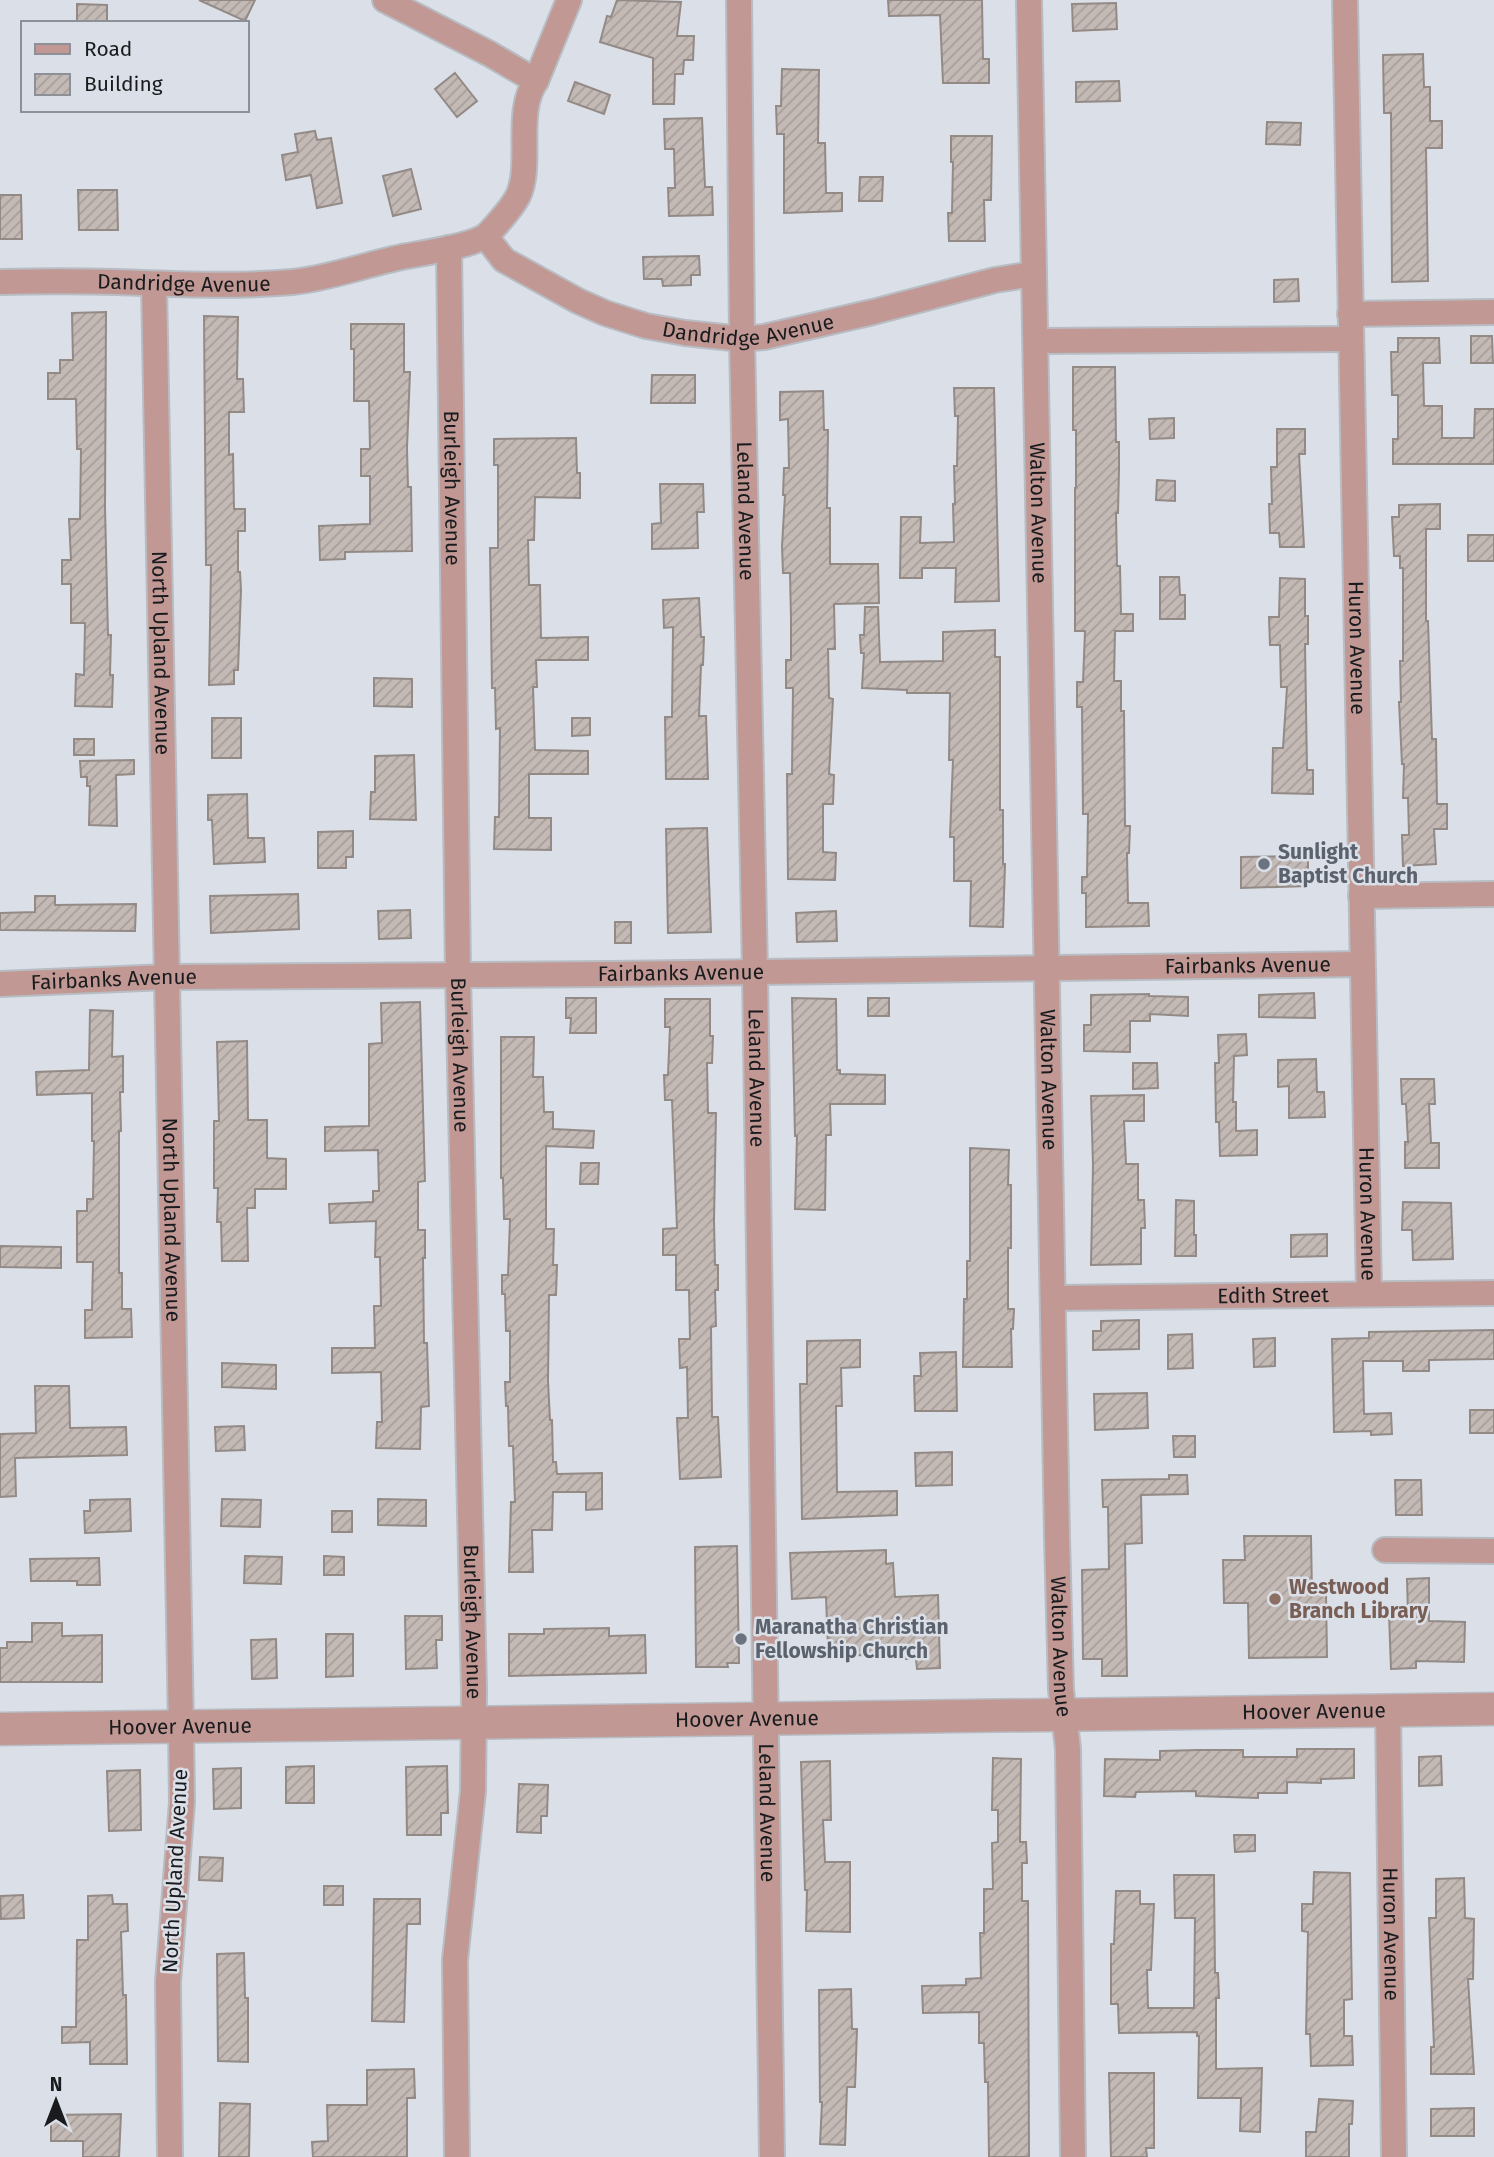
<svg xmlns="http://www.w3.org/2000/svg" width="1494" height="2157" viewBox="0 0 1494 2157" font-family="'Fira Sans',sans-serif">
  <defs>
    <pattern id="building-hatch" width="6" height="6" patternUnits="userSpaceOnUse" patternTransform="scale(1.75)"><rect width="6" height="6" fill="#c3b9b5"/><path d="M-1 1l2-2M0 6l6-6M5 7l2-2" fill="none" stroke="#a79e9b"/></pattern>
  </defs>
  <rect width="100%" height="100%" fill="#dbe0e8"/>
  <!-- building -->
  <path fill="url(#building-hatch)" stroke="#938a86" stroke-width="2" d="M199 0H255L245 21Z
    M617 0 681 2 677 36H694L693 60H684L683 74H675L674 104H653V58L600 42 607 16 611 17Z
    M888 0H982L983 59H989V83H943L940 15 889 16Z
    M1116 3 1117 29 1073 31 1072 4Z
    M77 4 107 5V23H77Z
    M1423 54 1424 87H1430V121H1442V148H1426L1428 281 1392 282 1391 113H1384L1383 55Z
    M782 69 819 70 818 143H825L826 193H842V211L784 213V134H777L776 106H781Z
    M455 73 477 101 457 117 435 89Z
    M1119 81 1120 101 1076 102V82Z
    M575 82 610 95 604 114 568 101Z
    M702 118 705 187H712L713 215 669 216 668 188H675L674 149H665L664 119Z
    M1267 122 1301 123 1300 145 1266 144Z
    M315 131 317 140 331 138 342 203 317 208 311 175 286 180 282 155 298 152 295 134Z
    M951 136H992L991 200H984L985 241H949L948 213H952L953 162H951Z
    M411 169 421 209 393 216 383 176Z
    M860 177H883L882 201H859Z
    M78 190H117L118 230H79Z
    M0 195H21L22 239H0Z
    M699 256 700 275H691V285L663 286 662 279H644L643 257Z
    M1298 279 1299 301 1274 302V280Z
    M106 312 105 507 108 635H111L110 675H113L112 707 75 706 76 674 84 675 85 623H71V584H62V560H71L69 519H80L81 449H77L76 399H48V373H60V360H73L72 313Z
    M204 316 238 317 237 379H243L244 412H229V455L233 454 234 509H245V531H238V572H240L241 590 238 670H234V684L209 685 211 565H206Z
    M351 324H404V372H410L407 448 408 487H411L412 551 345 552V559L320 560 319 526 370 524V476H361V449H370L369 401H354V349H351Z
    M1471 336H1492L1493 363H1471Z
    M1398 338H1439L1440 363H1423L1424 406H1442V438H1474L1475 409H1494V464H1393V439H1398V395H1392L1391 352H1398Z
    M1073 367H1115L1116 442H1119V469L1118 513H1116L1117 566H1120L1121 614H1133V631H1115L1114 681H1121V711H1124L1125 826H1130L1129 853H1127L1128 903H1148L1149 926 1086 927V893H1082V877H1087L1088 814H1083L1082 707H1077V682H1083L1085 631H1075V488H1076V430H1073Z
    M652 375H695V403H651Z
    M954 388H994L999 601 955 602 956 568H922V578H900L901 517H921L920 543 954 542 953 504H955L954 466H957L958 416H955Z
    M823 391 824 430H828L827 508H830V564H878L879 603 834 604 835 649H828L829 698 833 699 829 774 834 775 833 804H823V852L836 853 835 880 788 879 787 774H792L793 688H786V660H791V619L790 573H783L782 546 785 495H783L784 468H789L788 419 780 420V392Z
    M1174 418V438L1150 439 1149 419Z
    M1277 429H1305V454H1299L1304 547H1280L1279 533H1270L1269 504H1272L1271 467H1277Z
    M576 438 577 473H580V498L535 497 534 540H528L529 585H540L541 638 588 637V660H536L537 687H533L535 750 588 751V774H529V818H551V850L494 849 495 817H499L500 728 496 729 495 688H492L490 548H498V465H494V439Z
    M1157 480 1175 481V501L1156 500Z
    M660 484H703L704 512H697L698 548 652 549V524L661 523Z
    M1440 504V529H1426V621H1428L1432 739H1436L1437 804H1447V829H1434L1436 864 1403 866 1402 835H1409L1408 798H1403L1404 764H1402L1399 702H1401L1400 661H1403V568H1400V556H1394L1392 517H1399V505Z
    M1468 535H1494V561H1468Z
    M1160 577H1179L1180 595H1185V619H1160Z
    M1280 578 1305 579V616H1308V644H1305L1307 770H1313V794L1272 793 1273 748H1283L1287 687H1281L1280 645H1270L1269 617H1279Z
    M699 598 701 637H704L703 665H701L699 716H706L708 779H666L665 717H672L673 627 664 628 663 600Z
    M865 607H878L880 662 943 661V632L995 630V657H1000V810H1003V864H1005L1003 927 970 926 971 881H954V837H950L953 760H949L950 693H907V690L862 688 864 653H861L860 635H864Z
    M374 678 412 679V707L374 706Z
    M212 718H241V758H212Z
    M572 718H590V735L572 736Z
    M74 739H94V755H74Z
    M414 755 416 820 370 819 371 792H375V756Z
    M134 760V774L116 775 117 826 89 825 90 786H87V777H81L80 761Z
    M247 794 248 838H264L265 862 214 864 212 820H208V795Z
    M707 828 711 932 668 933 666 829Z
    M353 831V857H346V868H318V832Z
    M1308 856V886L1241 888V857Z
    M298 894 299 929 211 933 210 896Z
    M35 896H55V905L136 904 135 931 0 930V913L35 912Z
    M410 910 411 938 379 939 378 911Z
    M836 911 837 941 797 942 796 913Z
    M615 922H631V943H615Z
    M1314 993 1315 1018 1259 1017V995Z
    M1149 994V996L1188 997V1016L1150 1014V1021H1130V1052L1084 1051V1025H1091V995Z
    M566 998H596V1033H570L571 1018H566Z
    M792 998 836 999 837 1070H840V1074L885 1075V1104H830L831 1135H826L825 1210 795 1209 797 1136H795Z
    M868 998H889V1016H868Z
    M665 999H710V1036H713L712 1063H707L708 1113H716L714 1221 715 1265H718V1290H715L716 1326 711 1327 712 1417H718L721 1477 680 1479 677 1418H688L687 1367 680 1368 679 1339H690L689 1290H676V1255H663V1229L677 1228 672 1100H665L664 1075H668L670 1027H665Z
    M420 1002 425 1181 418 1182V1230H425V1258H423L424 1343H427L429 1406 421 1407 420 1449 376 1448 377 1422H382L381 1372 332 1373V1348H375L374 1306H381L380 1257H375L376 1221 330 1223 329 1204 373 1202V1191H379L378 1150 325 1151V1127L369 1126V1044L382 1043 381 1003Z
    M90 1010 113 1011 112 1057 123 1056V1092H120L121 1131H119V1273H122V1309H131L132 1337 85 1338V1310H92L93 1262H77V1211H87V1199H93L94 1141H92V1093L37 1095 36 1072 89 1070Z
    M1246 1034 1247 1055 1234 1056 1233 1102H1236V1131L1257 1130V1155L1220 1156 1219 1122H1216L1215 1063H1219L1218 1035Z
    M501 1037H534L533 1077H543L544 1112H553V1129L594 1131 593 1148 546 1146V1229H554L553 1265H557L556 1295H549L548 1381 550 1420H552L553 1462H556L557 1474 602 1473V1509L586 1510V1492H553L552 1530H532L533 1572H509L511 1502H515L513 1446H509L508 1406H506L505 1382H510V1331H506L505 1294H502V1275H508L510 1219H504L503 1178H501Z
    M247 1041 248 1120H267V1158L286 1159V1189H255V1208H247L248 1261H222L221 1222H217L218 1188H214V1121H219L217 1042Z
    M1316 1059 1317 1092H1324L1325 1117 1289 1118V1086L1278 1087V1060Z
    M1133 1063H1157L1158 1088 1133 1089Z
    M1401 1079H1434L1435 1104H1429L1431 1143H1439V1168H1405V1142H1408L1406 1104H1402Z
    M1144 1095V1121H1124L1126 1164H1138V1200H1144L1145 1228H1141V1264L1091 1265 1093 1165 1091 1096Z
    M970 1148 1009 1150 1008 1185H1011V1248H1008V1309H1014L1013 1329H1011L1012 1367H963L964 1299H967V1261H970Z
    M581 1163H599L598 1184H580Z
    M1176 1200 1194 1201V1235H1196V1256H1175Z
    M1403 1202 1451 1203 1453 1259 1413 1260 1412 1230H1402Z
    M1327 1234V1256L1291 1257V1235Z
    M0 1246 61 1247V1268L0 1267Z
    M1139 1320V1349L1093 1350V1331H1101V1321Z
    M1494 1330V1359L1429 1360V1371H1403V1361H1363L1364 1414 1391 1413 1392 1434 1371 1435V1431L1334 1432 1332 1339 1369 1338V1332Z
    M1192 1334 1193 1368 1168 1369V1335Z
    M1275 1338V1366L1254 1367 1253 1339Z
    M860 1340V1367L841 1368 842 1406H836L837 1492 897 1491V1515L802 1519 800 1384H807V1341Z
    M956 1352 957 1411H915L914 1376H921L920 1353Z
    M222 1363 276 1365V1389L222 1387Z
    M35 1386H69L70 1428 126 1427 127 1455 15 1458 16 1496 0 1497V1434L36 1433Z
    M1147 1393 1148 1428 1095 1430 1094 1394Z
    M1470 1410H1494V1433H1470Z
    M244 1426 245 1450 216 1451 215 1427Z
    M1173 1436H1195V1457H1174Z
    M952 1452V1485L916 1486 915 1453Z
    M1169 1475H1187L1188 1494 1141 1495 1142 1543 1125 1544 1127 1676H1102V1659H1083L1082 1570 1109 1569 1108 1507H1103L1102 1480 1169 1479Z
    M1395 1480H1421L1422 1515H1396Z
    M130 1499 131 1531 85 1533 84 1511H90V1500Z
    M222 1499 261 1500 260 1527 221 1526Z
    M378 1499 426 1500V1526L378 1525Z
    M332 1511H352V1532H332Z
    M1244 1536H1311L1312 1594H1326L1327 1657 1249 1658 1248 1603H1224L1223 1560H1245Z
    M737 1546 739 1663H727L728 1667H696L695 1547Z
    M886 1550V1564L893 1563 895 1597 938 1595 940 1668 917 1669 916 1659H893V1654L839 1656V1649H828L826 1597 792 1599 790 1553Z
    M245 1556 282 1557 281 1584 244 1583Z
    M324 1556 344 1557V1575H324Z
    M99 1558 100 1585H77V1581H31L30 1559Z
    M1429 1578V1621L1465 1622 1464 1662 1416 1661V1668L1391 1669 1389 1614H1408L1407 1579Z
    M405 1616H442V1640H436L437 1668 406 1669Z
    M32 1623H62V1636L102 1635V1682H0V1648H7V1642H32Z
    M609 1628V1636L645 1635 646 1673 509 1676V1634H544V1629Z
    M326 1634H353V1676L326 1677Z
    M276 1639 277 1678 252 1679 251 1640Z
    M1297 1749H1354V1778L1321 1779V1783L1287 1782V1793H1258V1798L1196 1796V1791L1136 1792 1135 1797 1104 1796 1105 1759 1160 1760V1751L1198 1750H1243V1757H1297Z
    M1441 1756 1442 1785 1419 1786V1757Z
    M993 1758 1021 1759 1020 1842H1026L1027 1863H1022V1901H1028L1029 2157H989L988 2082H985L984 2043H979V2012L923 2013 922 1986 966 1985V1979L981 1978 980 1933H984V1889H993L992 1843 998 1842V1810H992Z
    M830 1761 831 1820H823L825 1862H850V1932L806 1931 807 1890H805L801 1762Z
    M314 1766V1803H286V1767Z
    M447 1766 448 1813H441V1835H407L406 1767Z
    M241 1768V1808L214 1809 213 1769Z
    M140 1770 141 1830 109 1831 107 1771Z
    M519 1784 548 1785 547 1816H541V1833L517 1832Z
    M1234 1835H1255V1851L1235 1852Z
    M200 1857 223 1858 222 1881 199 1880Z
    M1314 1872 1350 1873 1352 1999 1344 2000V2036H1352L1353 2065 1311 2066 1310 2034H1306L1308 1932 1302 1931V1904H1313Z
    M1174 1875H1214L1215 1973H1218L1219 1998H1216V2069L1262 2068 1260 2132 1240 2131 1241 2098H1198L1199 2036H1197V2032L1119 2033 1118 2004H1111V1944H1114L1116 1891H1140V1904H1154L1151 1970H1147L1148 2008H1194L1195 1918H1175Z
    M1464 1878 1465 1918 1474 1919 1473 1979H1468L1474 2074H1431V2047H1434L1429 1918H1436V1879Z
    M324 1886H343V1905H324Z
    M23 1895 24 1918 1 1919 0 1896Z
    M112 1895 113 1904H127L128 1931 121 1932 123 1995H126L127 2064H90V2042L62 2043V2027H76L77 1940H88V1896Z
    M374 1899H420V1924H407L404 2022 372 2021Z
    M244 1953 245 1998H248V2062L218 2061 217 1954Z
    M851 1989 852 2029H857L855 2087H847L845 2145 820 2144 822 2102H820L819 1990Z
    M414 2069 415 2098H407V2157H313L312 2142 328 2141 327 2105H367V2070Z
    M1109 2073H1154V2148H1146L1147 2157H1111Z
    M1319 2099 1353 2101 1352 2124H1349V2157H1306V2132H1316Z
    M220 2103 250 2104 249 2157H219Z
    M1474 2108V2136H1431V2109Z
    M121 2114 119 2157H83V2141H51V2115Z"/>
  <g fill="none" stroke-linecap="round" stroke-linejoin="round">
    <!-- minor casing -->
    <g stroke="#b8bdc4" stroke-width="28">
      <g id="minor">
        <path d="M385 0 490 54 536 81"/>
        <path id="s1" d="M739 0 742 339 755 972 772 2157"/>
        <path id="s2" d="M1029 0 1057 1537 1061 1690 1068 1749 1073 2157"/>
        <path id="s3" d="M1345 0 1369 1294"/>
        <path id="s4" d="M486 237 504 260 578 301 605 313 646 326 685 333 742 339 764 337 873 312 995 280 1033 274"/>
        <path id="s5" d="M449 248 458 974 474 1690 473 1791 455 1960 457 2157"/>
        <path id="s6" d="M0 282C39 281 78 281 117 282 176 284 234 287 293 282 332 278 369 263 407 256 424 253 478 245 489 233 498 223 512 208 518 196 533 164 514 112 536 81L569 0"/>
        <path id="s7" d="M154 284 181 1726 182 1802 168 1982 170 2157"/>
        <path d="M1350 314 1494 312"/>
        <path d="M1036 341 1351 339"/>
        <path d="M1361 896 1494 894"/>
        <path id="s8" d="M0 984 167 977 610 974 1362 964"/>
        <path id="s9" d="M1053 1298 1494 1293"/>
        <path d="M1385 1550 1494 1551"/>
        <path id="s10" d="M1388 1710 1394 2157"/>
      </g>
    </g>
    <!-- tertiary casing -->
    <g stroke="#b8bdc4" stroke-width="35">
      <g id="tertiary">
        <path id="s11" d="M0 1729 1494 1709"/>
      </g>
    </g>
    <!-- minor -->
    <use href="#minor" stroke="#c19893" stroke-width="24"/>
    <!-- tertiary -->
    <use href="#tertiary" stroke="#c19893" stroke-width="32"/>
  </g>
  <!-- markers -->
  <g fill="#6b7280" stroke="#dbe0e8" stroke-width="2.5">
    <circle cx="1264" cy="864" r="7"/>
    <circle cx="741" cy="1639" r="7"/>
  </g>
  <circle fill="#8d6e63" stroke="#dbe0e8" stroke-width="2.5" cx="1275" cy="1599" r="7"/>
  <g text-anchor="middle" stroke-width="5" stroke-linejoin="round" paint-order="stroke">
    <!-- street labels -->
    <g font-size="21" fill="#191b1e" stroke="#dbe0e8">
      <text dy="7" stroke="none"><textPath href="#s6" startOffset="184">Dandridge Avenue</textPath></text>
      <text dy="7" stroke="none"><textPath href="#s4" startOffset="290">Dandridge Avenue</textPath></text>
      <text dy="7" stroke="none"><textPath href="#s5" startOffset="240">Burleigh Avenue</textPath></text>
      <text dy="7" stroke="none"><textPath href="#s1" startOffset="511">Leland Avenue</textPath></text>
      <text dy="7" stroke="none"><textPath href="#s2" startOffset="513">Walton Avenue</textPath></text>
      <text dy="7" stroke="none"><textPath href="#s3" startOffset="648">Huron Avenue</textPath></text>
      <text dy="7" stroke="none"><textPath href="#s7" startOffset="369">North Upland Avenue</textPath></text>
      <text dy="7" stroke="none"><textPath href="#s8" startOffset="1248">Fairbanks Avenue</textPath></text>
      <text dy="7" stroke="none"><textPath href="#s8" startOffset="681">Fairbanks Avenue</textPath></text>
      <text dy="7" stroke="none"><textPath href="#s8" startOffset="114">Fairbanks Avenue</textPath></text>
      <text dy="7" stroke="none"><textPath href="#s5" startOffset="807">Burleigh Avenue</textPath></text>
      <text dy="7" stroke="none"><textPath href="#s1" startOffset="1078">Leland Avenue</textPath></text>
      <text dy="7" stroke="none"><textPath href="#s2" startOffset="1080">Walton Avenue</textPath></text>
      <text dy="7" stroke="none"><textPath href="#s3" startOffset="1214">Huron Avenue</textPath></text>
      <text dy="7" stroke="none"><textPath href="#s7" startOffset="936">North Upland Avenue</textPath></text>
      <text dy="7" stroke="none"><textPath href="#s9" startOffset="220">Edith Street</textPath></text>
      <text dy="7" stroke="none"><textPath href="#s5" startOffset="1374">Burleigh Avenue</textPath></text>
      <text dy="7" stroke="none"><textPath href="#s2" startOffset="1647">Walton Avenue</textPath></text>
      <text dy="7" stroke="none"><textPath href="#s11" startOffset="1314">Hoover Avenue</textPath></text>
      <text dy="7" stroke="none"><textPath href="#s11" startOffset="747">Hoover Avenue</textPath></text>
      <text dy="7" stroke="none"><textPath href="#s11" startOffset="180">Hoover Avenue</textPath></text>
      <text dy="7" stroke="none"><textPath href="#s1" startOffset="1813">Leland Avenue</textPath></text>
      <text transform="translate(175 1871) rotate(-87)" y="7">North Upland Avenue</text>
      <text dy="7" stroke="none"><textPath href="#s10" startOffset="224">Huron Avenue</textPath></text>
    </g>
    <!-- worship labels -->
    <g font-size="21" font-weight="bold" fill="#5b616d" stroke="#dbe0e8" text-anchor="start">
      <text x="1278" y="859">Sunlight<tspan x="1278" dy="24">Baptist Church</tspan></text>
      <text x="755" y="1634">Maranatha Christian<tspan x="755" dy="24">Fellowship Church</tspan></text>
    </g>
    <!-- education labels -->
    <g font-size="21" font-weight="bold" fill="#785e54" stroke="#dbe0e8" text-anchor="start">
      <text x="1289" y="1594">Westwood<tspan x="1289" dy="24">Branch Library</tspan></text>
    </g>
  </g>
  <!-- legend -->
  <rect x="21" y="21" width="228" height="91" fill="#dbe0e8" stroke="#8d9197" stroke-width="2"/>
  <rect x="35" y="44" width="35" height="10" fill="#c19893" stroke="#8d9197" stroke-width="2"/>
  <text x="84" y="56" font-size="21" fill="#191b1e">Road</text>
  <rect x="35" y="74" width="35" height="21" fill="url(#building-hatch)" stroke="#8d9197" stroke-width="2"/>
  <text x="84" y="91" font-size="21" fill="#191b1e">Building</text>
  <!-- north arrow -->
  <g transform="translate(56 2101)" stroke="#dbe0e8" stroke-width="5" paint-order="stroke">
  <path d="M0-5L12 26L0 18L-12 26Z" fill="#191b1e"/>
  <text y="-10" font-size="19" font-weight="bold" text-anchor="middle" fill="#191b1e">N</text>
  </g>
</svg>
